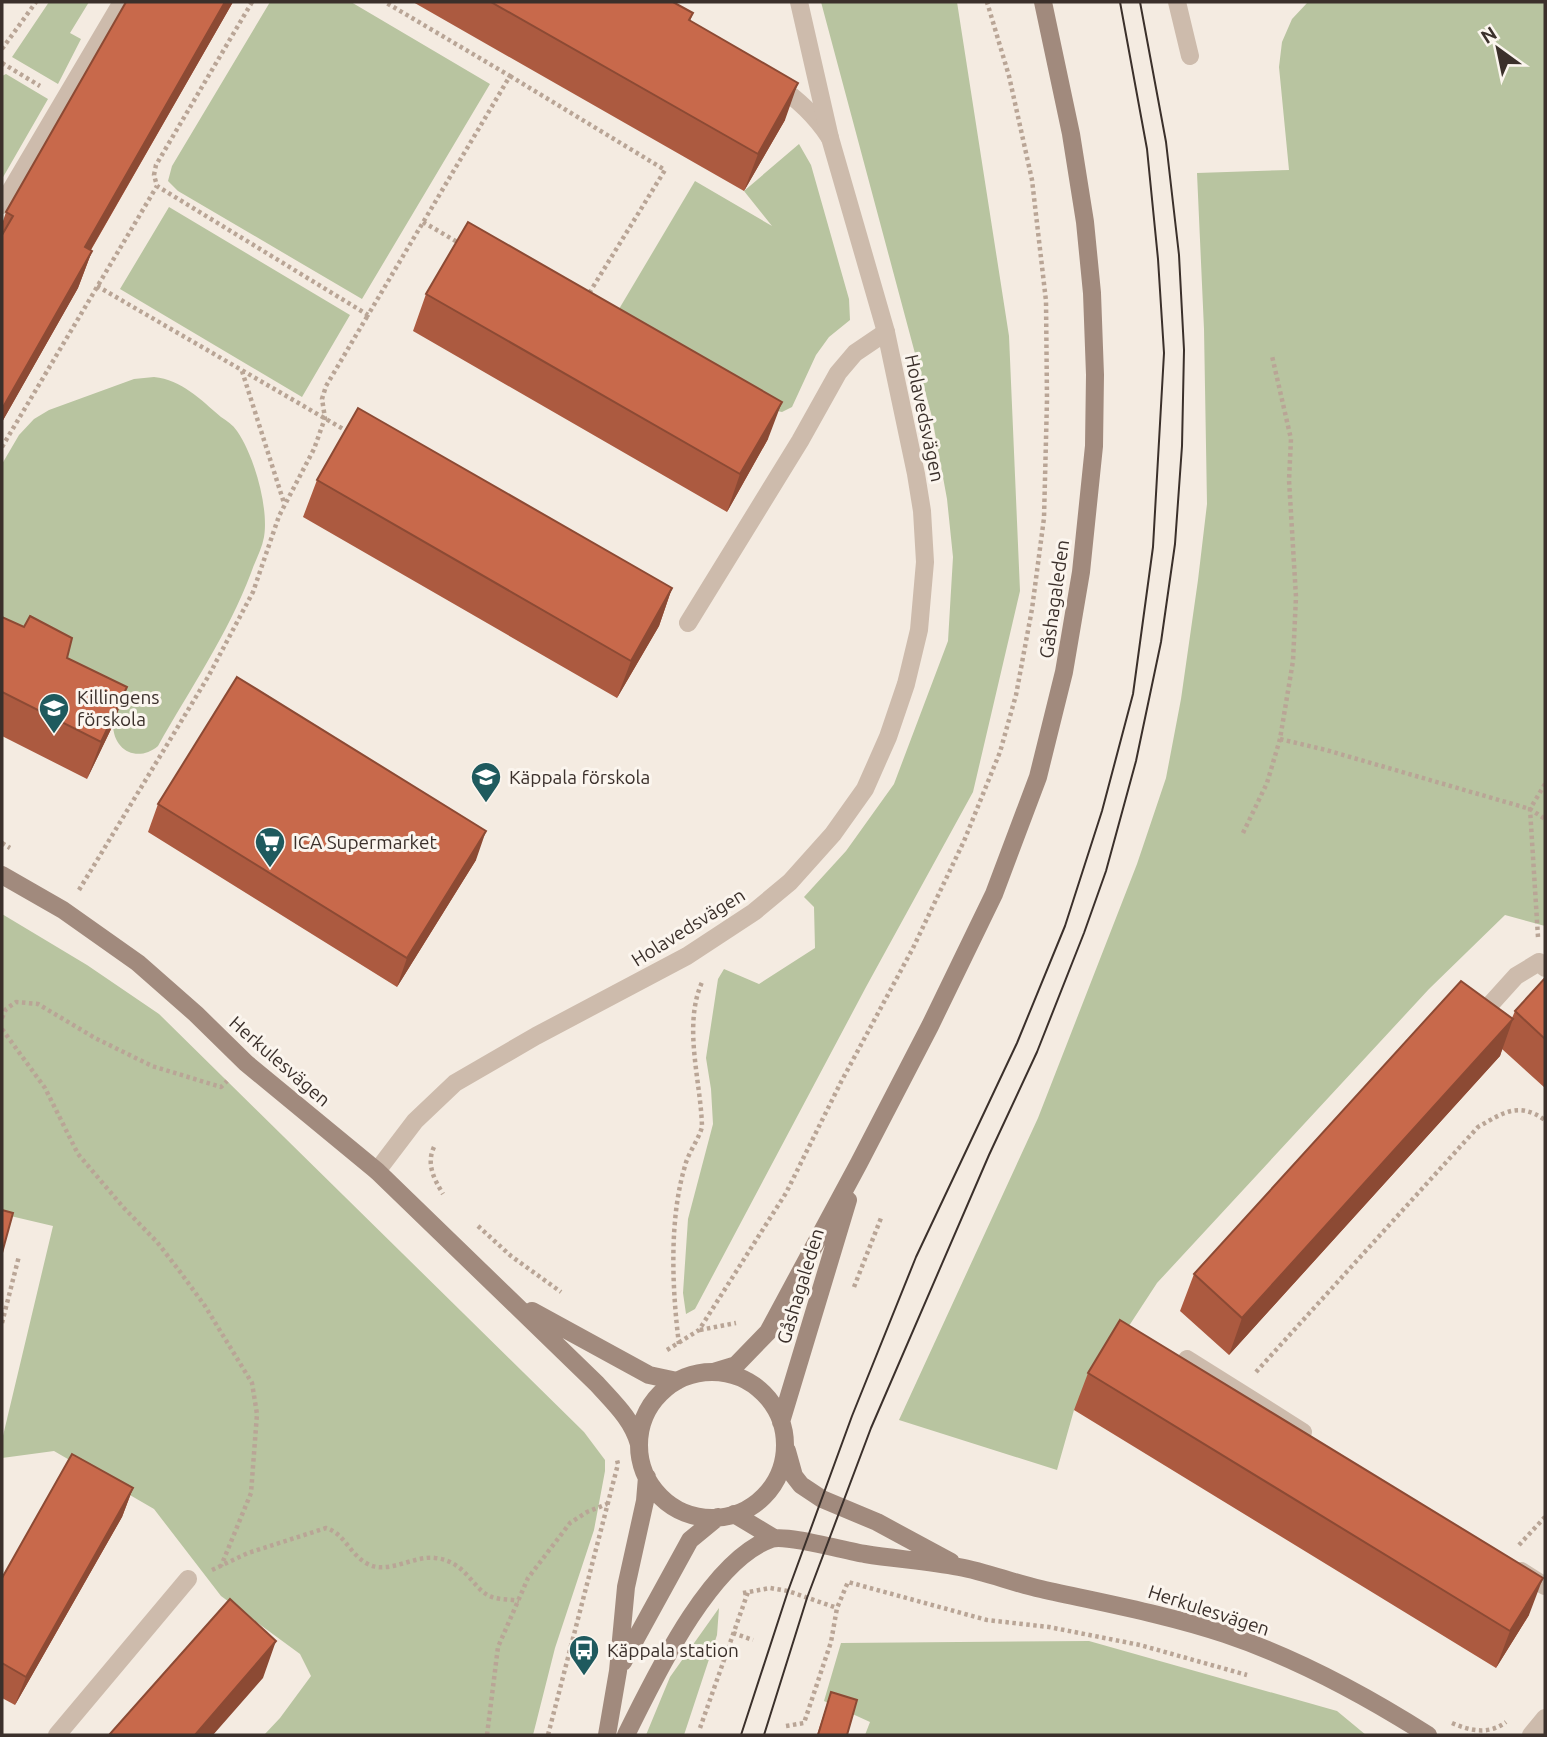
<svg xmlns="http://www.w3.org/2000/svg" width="1547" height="1737" viewBox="0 0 1547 1737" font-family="Ubuntu,sans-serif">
  <rect width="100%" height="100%" fill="#f4ebe1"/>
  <!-- green -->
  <path fill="#b8c4a0" d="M49 2H89L70 33 81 39 58 84 12 57Z
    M270 2H351L490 84 362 299 178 191 168 181 172 166Z
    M821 2H957L1009 336 1020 591 973 792 866 987 695 1309 686 1314 683 1293 688 1219 713 1124 711 1089 706 1058 718 979 724 969 759 984 815 948 814 907 804 897 846 851 894 784 948 641 953 557 947 499 932 417Z
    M1308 2H1545V926L1505 915 1429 989 1157 1283 1074 1410 1057 1470 899 1420 1038 1118 1137 864 1166 778 1181 699 1198 580 1207 504 1204 329 1197 173 1289 170 1279 67 1282 42 1292 19Z
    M6 74 48 99 2 179V76Z
    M799 144 811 165 849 299 850 320 829 337 816 355 792 407 782 412 764 408 619 309 695 181 772 226 744 191Z
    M169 207 350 315 302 397 120 289Z
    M154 377C182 380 200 399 221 417 227 421 233 425 237 431 254 455 269 508 264 537 262 549 255 561 251 573 228 634 190 689 158 746 138 763 113 751 113 724L2 660V464L19 435 34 419 49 410 134 379Z
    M2 914 87 965 159 1014 584 1432 605 1460V1471L594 1530 555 1648 533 1735H264L280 1718 311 1676 300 1654 221 1596 154 1509 54 1451 2 1458V1440L53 1226 2 1214Z
    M719 1608 717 1635 684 1735H646L670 1677Z
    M1089 1641 1337 1711 1366 1735H865L870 1722 824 1701 841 1643Z"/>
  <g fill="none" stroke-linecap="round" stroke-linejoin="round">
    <!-- path -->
    <path stroke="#b9a596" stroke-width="4.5" stroke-dasharray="3.5 3.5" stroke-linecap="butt" d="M252 2 156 165 154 175 157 186 368 315 510 76 385 2
      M2 49 36 2
      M2 63 40 86
      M510 76 665 170 588 295
      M423 222 459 243
      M97 286 350 433
      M242 371 284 503
      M2 447 157 186
      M1280 739 1326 750 1530 809 1545 819
      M1243 833 1267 783 1280 739 1293 661 1296 597 1289 480 1291 439 1272 356
      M2 843 10 848
      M79 890 208 677 253 592 279 516 314 449 325 418 322 399 326 386 368 315
      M1538 937 1530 809 1545 784
      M2 1018 6 1009 16 1002 38 1004 95 1038 152 1066 221 1087 227 1081
      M2 1029 45 1088 78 1154 123 1207 157 1242 178 1269 205 1306 252 1383 257 1414 251 1493 221 1566
      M434 1147C426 1164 434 1179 443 1194
      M478 1226 511 1256 561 1292
      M854 1287 881 1218
      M2 1323 19 1256
      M700 1330 736 1323
      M679 1344C672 1289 669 1219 685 1166 688 1153 698 1141 702 1127 701 1081 682 1024 703 980
      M667 1350 699 1330 786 1193 841 1082 913 948 964 841 1000 752 1016 695 1032 609 1044 518 1047 400 1046 301 1032 180 1009 76 987 2
      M1256 1372 1478 1127C1503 1113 1518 1101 1545 1120
      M1519 1545 1545 1517
      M212 1570 248 1553 326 1528C345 1534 349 1553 366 1563 387 1576 413 1555 435 1558 467 1561 473 1591 492 1597 500 1600 510 1599 519 1601
      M743 1593 770 1588 788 1591 837 1608
      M733 1633 753 1640
      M1452 1723C1470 1731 1489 1735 1506 1722
      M786 1726 804 1723 831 1642 837 1608 848 1582 987 1620 1049 1627 1140 1645 1247 1675
      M700 1728 748 1592
      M487 1735 498 1647 528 1578 570 1523 587 1512 607 1504
      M548 1735 618 1464 617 1460"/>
    <!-- lane -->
    <path stroke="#cdbbac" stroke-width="18" d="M1177 2 1190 56
      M776 84C798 100 815 115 830 138
      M2 205 122 2
      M688 623 800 441 838 373 855 353 886 332
      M57 1735 188 1579"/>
    <!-- street -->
    <path stroke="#cdbbac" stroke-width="18" d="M1479 1017 1516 976 1539 962 1545 968
      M377 1171 415 1121 455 1083 536 1036 687 956 754 912 790 882 833 834 865 789 888 737 906 684 919 630 925 562 922 511 916 474 886 332 830 138 799 2
      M1187 1359 1303 1432
      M1521 1571 1545 1586
      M1531 1735 1545 1718"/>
    <!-- secondary -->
    <path stroke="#a18a7d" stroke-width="18" d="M2 875 63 910 138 963 196 1014 246 1063 377 1171 597 1384C614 1403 632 1419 639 1444
      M532 1311 649 1375 677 1381
      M713 1372 736 1365 768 1332 859 1163 930 1026 994 894 1038 777 1064 672 1081 572 1094 446 1095 375 1092 293 1085 222 1071 134 1043 2
      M639 1445a73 73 0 1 1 146 0a73 73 0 1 1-146 0Z
      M781 1422 848 1200
      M787 1451 794 1476 801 1485 822 1499 877 1522 951 1562
      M734 1514 774 1538
      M623 1662 690 1540 718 1517
      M607 1735 618 1671 626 1587 645 1501 647 1477
      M626 1735C654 1679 709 1561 771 1539 787 1534 845 1551 865 1554 896 1559 928 1561 959 1567 987 1572 1013 1583 1041 1589 1103 1603 1165 1614 1225 1634 1297 1658 1365 1695 1428 1735"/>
    <!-- tram -->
    <path stroke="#3b302b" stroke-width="2" d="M741 1735 788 1591 852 1416 916 1257 1017 1043 1065 926 1102 811 1133 694 1153 547 1164 353 1158 259 1147 149 1120 2
      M764 1735 807 1598 871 1428 989 1155 1037 1052 1084 933 1106 871 1136 761 1161 642 1175 544 1182 446 1184 350 1179 255 1166 142 1140 2"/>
  </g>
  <!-- wall -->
  <path fill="#ac5a40" d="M126 2H233L91 250 92 251 78 288 2 422V224L6 212Z
    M413 2H673L693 13 690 21 785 120 744 191Z
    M426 294 768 439 727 512 413 331Z
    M317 480 672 588 659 626 617 698 303 517Z
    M2 617 67 658 113 725 87 779 2 736Z
    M158 804 476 860 397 987 148 832Z
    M1545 978V1088L1502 1049 1500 1056 1229 1355 1180 1311 1194 1274 1512 1018 1515 1011Z
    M1088 1373 1529 1615 1496 1668 1074 1410Z
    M133 1488 122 1517 15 1705 2 1698V1578Z
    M831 1692 847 1735H817Z"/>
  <!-- shaded-wall -->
  <path fill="#8c4a34" d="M225 2H233L71 284 85 247Z
    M798 83 785 120 744 191 758 154Z
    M92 251 78 288 2 422V409Z
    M782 402 768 439 727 512 740 474Z
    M672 588 659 626 617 698 631 661Z
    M127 687 113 725 87 779 101 742Z
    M486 831 476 860 397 987 407 958Z
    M1513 1019 1500 1056 1229 1355 1242 1318Z
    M133 1488 122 1517 15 1705 26 1677Z
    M1543 1578 1529 1615 1496 1668 1510 1631Z
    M276 1641 263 1678 213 1735H195Z"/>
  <!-- building -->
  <path fill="#c8694b" stroke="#8c4a34" stroke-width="2" d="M126 2H225L85 247 92 251 2 409V235L13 216 6 212Z
    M491 2H673L693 13 689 20 798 83 758 154Z
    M468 222 782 402 740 474 426 294Z
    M358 408 672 588 631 661 317 480Z
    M30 616 72 638 67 658 127 687 101 742 2 692V617L24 627Z
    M237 677 486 831 407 958 158 804Z
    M1545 978V1039L1515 1011Z
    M1461 981 1513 1019 1242 1318 1194 1274Z
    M2 1210 13 1213 2 1253Z
    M1120 1320 1543 1578 1510 1631 1088 1373Z
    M72 1454 133 1488 26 1677 2 1663V1578Z
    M230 1599 276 1641 195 1735H109Z
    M831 1692 857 1700 847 1735H818Z"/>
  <!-- icons -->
  <defs>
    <g id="school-pin" transform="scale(1.575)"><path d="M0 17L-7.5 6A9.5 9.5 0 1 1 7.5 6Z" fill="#1f5a5e" stroke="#fbf5ee"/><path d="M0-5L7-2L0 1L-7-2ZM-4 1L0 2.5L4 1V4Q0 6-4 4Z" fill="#fff"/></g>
    <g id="supermarket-pin" transform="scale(1.575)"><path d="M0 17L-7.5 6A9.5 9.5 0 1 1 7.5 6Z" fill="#1f5a5e" stroke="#fbf5ee"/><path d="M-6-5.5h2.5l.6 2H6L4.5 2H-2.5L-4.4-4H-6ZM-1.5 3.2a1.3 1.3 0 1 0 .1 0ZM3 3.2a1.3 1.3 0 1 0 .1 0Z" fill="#fff"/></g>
    <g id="bus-pin" transform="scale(1.575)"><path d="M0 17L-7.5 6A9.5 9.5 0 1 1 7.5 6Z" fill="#1f5a5e" stroke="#fbf5ee"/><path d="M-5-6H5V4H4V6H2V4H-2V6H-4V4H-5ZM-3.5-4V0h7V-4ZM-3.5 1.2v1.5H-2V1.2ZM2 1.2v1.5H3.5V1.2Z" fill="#fff"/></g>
  </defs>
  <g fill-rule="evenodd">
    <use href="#school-pin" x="54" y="708"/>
    <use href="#school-pin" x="486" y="777"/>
    <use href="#supermarket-pin" x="270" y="842"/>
    <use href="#bus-pin" x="584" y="1650"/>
  </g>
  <g text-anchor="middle" stroke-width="6" stroke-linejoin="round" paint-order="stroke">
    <!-- street labels -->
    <g font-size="19" fill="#3b302b" stroke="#fbf5ee">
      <text transform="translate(925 418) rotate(78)" y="7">Holavedsvägen</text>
      <text transform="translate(1054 599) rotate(-82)" y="7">Gåshagaleden</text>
      <text transform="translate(688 927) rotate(-32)" y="7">Holavedsvägen</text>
      <text transform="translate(280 1061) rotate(41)" y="7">Herkulesvägen</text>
      <text transform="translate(800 1286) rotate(-73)" y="7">Gåshagaleden</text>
      <text transform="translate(1209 1610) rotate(18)" y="7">Herkulesvägen</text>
    </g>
    <!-- poi labels -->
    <g font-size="19" fill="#3b302b" stroke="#fbf5ee" text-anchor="start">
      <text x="77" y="704">Killingens<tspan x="77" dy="22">förskola</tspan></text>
      <text x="509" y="784">Käppala förskola</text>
      <text x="293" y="849">ICA Supermarket</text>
      <text x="607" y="1657">Käppala station</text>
    </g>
  </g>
  <!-- border -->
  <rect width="1547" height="1737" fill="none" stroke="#3b302b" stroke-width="7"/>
  <!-- north arrow -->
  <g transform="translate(1498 49) rotate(327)" stroke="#fbf5ee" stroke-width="5" paint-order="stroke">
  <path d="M0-5L12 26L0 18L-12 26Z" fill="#3b302b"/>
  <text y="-10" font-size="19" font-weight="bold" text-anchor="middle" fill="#3b302b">N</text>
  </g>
</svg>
